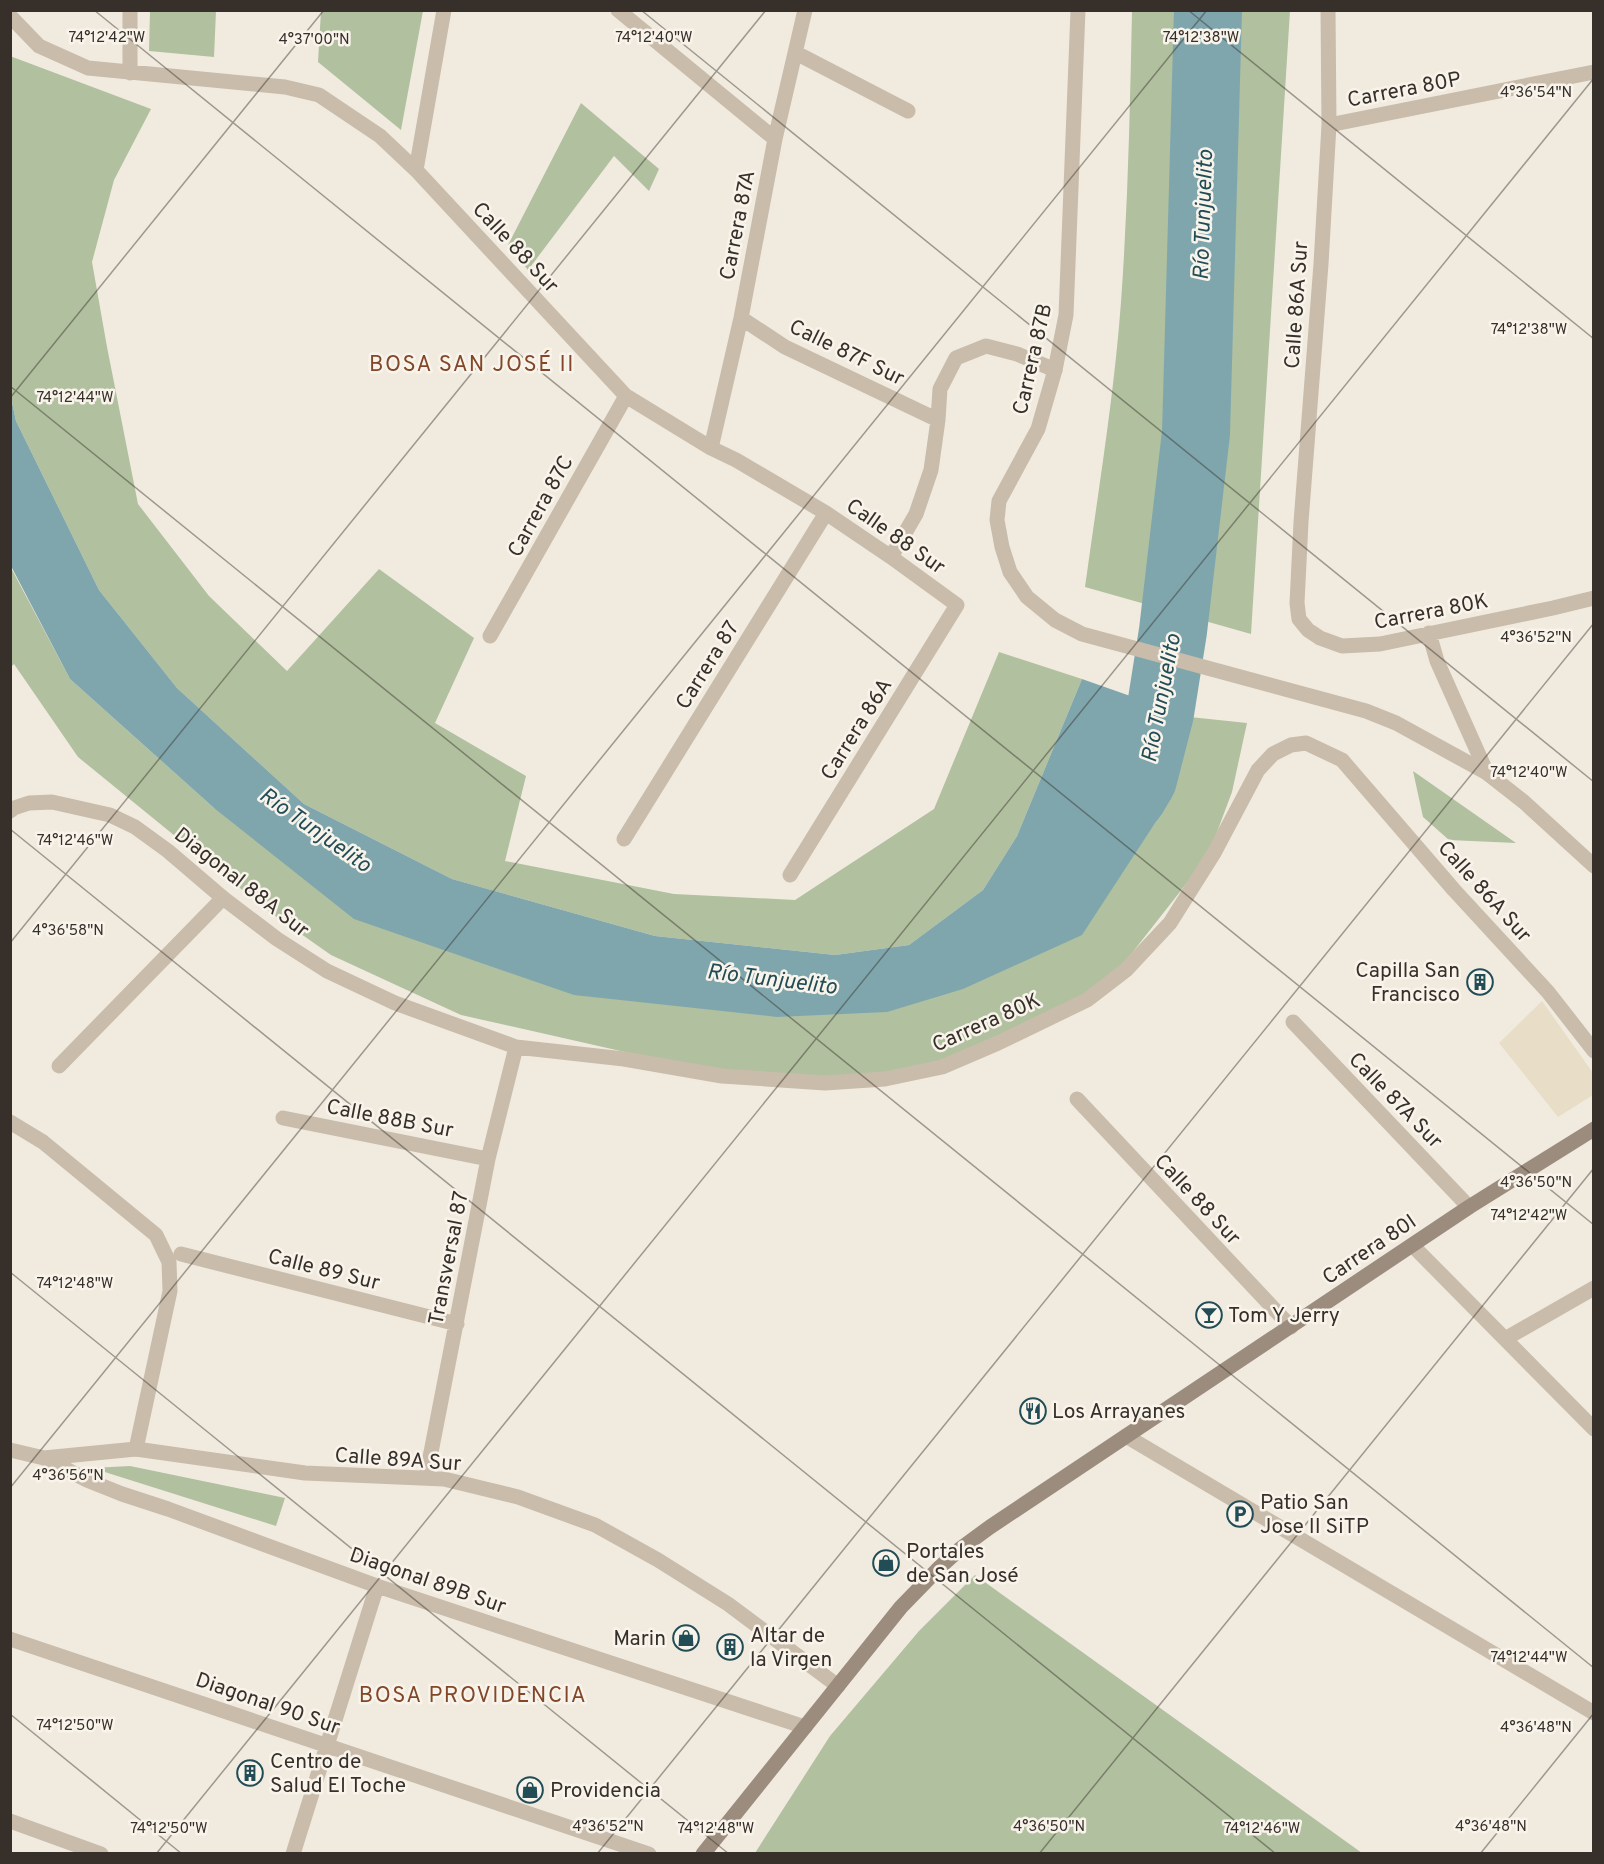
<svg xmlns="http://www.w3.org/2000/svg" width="1604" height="1864" viewBox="0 0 1604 1864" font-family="Overpass,sans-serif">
  <rect width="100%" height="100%" fill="#f1ebdf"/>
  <!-- green -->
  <path fill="#b1c09f" d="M150 11H216L214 57 149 51Z
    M321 11H423L401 130 318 62Z
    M1132 11H1290L1251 634 1085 587C1098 492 1114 397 1121 302 1128 205 1130 108 1132 11Z
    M10 56 151 109 114 180 92 262 107 347 138 504 209 596 287 671 379 569 474 638 435 723 526 776 505 861 674 894 795 900 934 809 999 652 1082 679 1017 836 983 890 909 945 835 955 655 936 452 879 304 804 177 688 99 590 16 421 10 393Z
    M581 103 659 169 649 191 614 156 528 270 508 245Z
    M10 566 70 679 214 808 886 1012 1172 797 1190 717 1247 723 1232 792 1208 856 1121 967 1087 994 941 1065 823 1081 722 1074 461 1015 331 955 274 915 202 858 78 757 14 664 11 667Z
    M1413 771 1516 843 1449 840 1423 817Z
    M130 1466 285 1498 276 1526 92 1468Z
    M975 1575 1362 1853H755L830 1736 919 1631Z"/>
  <!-- plaza -->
  <path fill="#e8ddc7" d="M1542 1001 1593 1073V1095L1558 1117 1499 1043Z"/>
  <!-- water -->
  <path fill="#7fa6ad" d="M10 393 16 421 99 590 177 688 304 804 452 879 655 936 835 955 909 945 983 890 1017 836 1082 679 1190 717 1172 797 1082 935 963 989 887 1012 777 1017 574 995 354 919 214 808 70 679 11 566Z"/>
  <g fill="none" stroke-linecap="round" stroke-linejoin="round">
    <!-- river -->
    <path stroke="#7fa6ad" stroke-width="68" d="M1133 796 1143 779 1160 713 1173 631 1196 433 1208 10"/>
    <!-- service -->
    <path stroke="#c9bcab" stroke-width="15" d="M59 1066 223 898
      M10 1122 43 1142 156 1235 169 1262 170 1291 136 1449
      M1413 1246 1594 1429
      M1505 1339 1594 1288
      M1126 1436 1594 1713"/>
    <!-- minor -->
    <path stroke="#c9bcab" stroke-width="15" d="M130 10V73
      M618 10 775 139
      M1328 10 1329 125 1321 264 1301 522 1297 603 1299 619 1308 630 1320 638 1342 646 1380 644 1553 608 1594 598
      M10 16 39 46 88 68 285 87 319 95 380 136 416 170 626 396 711 448 736 460 826 513 891 557 957 605 790 875
      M796 53 908 111
      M1329 125 1594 72
      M416 170 444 10
      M741 318 785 347 938 420
      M711 448 741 318 775 139 805 10
      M891 557 916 514 931 470 938 420 940 389 956 358 986 346 1017 354 1055 370
      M1429 633 1437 661 1487 773
      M490 636 626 396
      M10 811 14 808 29 803 52 802 110 815 135 827 168 851 223 898 277 939 327 971 395 1003 516 1047 624 1059 722 1076 825 1083 885 1079 942 1067 998 1043 1087 1000 1126 970 1170 923 1214 853 1258 770 1273 754 1291 745 1306 743 1342 760 1454 890 1548 992 1594 1051
      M624 839 826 513
      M1293 1022 1469 1207
      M1077 1099 1291 1327
      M283 1118 488 1159
      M181 1254 457 1324
      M10 1450 44 1458 136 1449 305 1473 444 1479 518 1497 595 1525 658 1560 728 1604 838 1686
      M44 1458 87 1480 122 1494 168 1509 377 1586 805 1727
      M426 1478 488 1159 516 1047
      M10 1639 649 1854
      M10 1821 101 1854
      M293 1854 377 1586"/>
    <!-- tertiary -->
    <path stroke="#c9bcab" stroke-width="15" d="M1078 10 1066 315 1055 370 1038 429 999 501 997 520 1002 547 1010 572 1027 597 1055 620 1082 634 1366 711 1396 723 1487 773 1524 802 1594 866"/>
    <!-- secondary -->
    <path stroke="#9c8c7d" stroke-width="15" d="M703 1854 901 1607 940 1567 960 1549 990 1527 1469 1207 1594 1129"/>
  </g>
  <!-- ticks -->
  <path fill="none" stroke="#37302a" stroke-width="1.5" stroke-opacity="0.45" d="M94 10 1594 1225M641 10 1594 782M1188 10 1594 339M10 386 1594 1668M10 398 324 10M10 829 1276 1854M10 943 766 10M10 1272 729 1854M10 1488 1207 10M10 1714 182 1854M156 1854 1594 78M597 1854 1594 623M1039 1854 1594 1168M1480 1854 1594 1713"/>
  <!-- icons -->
  <defs>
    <g id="building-ring" transform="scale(1.35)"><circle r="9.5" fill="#f9f4eb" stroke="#224d56" stroke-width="1.5"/><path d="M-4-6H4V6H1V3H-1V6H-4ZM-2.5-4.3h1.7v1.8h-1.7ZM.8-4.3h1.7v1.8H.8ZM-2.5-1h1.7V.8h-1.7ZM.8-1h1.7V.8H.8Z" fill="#224d56"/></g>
    <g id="bar-ring" transform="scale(1.35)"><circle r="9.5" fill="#f9f4eb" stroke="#224d56" stroke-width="1.5"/><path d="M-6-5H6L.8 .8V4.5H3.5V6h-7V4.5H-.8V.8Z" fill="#224d56"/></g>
    <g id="restaurant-ring" transform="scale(1.35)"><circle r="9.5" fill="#f9f4eb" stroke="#224d56" stroke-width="1.5"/><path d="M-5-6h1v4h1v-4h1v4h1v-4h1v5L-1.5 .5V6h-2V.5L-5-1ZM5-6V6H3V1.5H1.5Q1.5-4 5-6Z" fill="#224d56"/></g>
    <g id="parking-ring" transform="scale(1.35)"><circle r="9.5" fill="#f9f4eb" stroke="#224d56" stroke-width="1.5"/><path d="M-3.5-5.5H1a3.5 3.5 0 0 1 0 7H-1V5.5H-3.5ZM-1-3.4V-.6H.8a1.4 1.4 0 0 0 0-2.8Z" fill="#224d56"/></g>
    <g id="shop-ring" transform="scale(1.35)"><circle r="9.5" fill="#f9f4eb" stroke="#224d56" stroke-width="1.5"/><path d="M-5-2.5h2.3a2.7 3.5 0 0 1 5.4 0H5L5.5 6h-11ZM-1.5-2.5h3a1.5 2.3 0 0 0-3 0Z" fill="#224d56"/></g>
  </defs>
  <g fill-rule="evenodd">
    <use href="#building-ring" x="1480" y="982"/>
    <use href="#bar-ring" x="1209" y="1315"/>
    <use href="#restaurant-ring" x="1033" y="1411"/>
    <use href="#parking-ring" x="1240" y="1514"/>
    <use href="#shop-ring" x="886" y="1563"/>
    <use href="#shop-ring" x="686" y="1638"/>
    <use href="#building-ring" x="730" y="1647"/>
    <use href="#building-ring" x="250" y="1773"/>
    <use href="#shop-ring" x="530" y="1790"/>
  </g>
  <g text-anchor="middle" stroke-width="5" stroke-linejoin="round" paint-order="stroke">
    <!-- street labels -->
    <g font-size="21" fill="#37302a" stroke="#f9f4eb">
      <text transform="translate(1404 89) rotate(-11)" y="7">Carrera 80P</text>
      <text transform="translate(737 225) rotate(-79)" y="7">Carrera 87A</text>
      <text transform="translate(516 247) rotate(47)" y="7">Calle 88 Sur</text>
      <text transform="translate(1296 305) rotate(-86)" y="7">Calle 86A Sur</text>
      <text transform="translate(847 352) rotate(26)" y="7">Calle 87F Sur</text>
      <text transform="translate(1032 359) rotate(-77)" y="7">Carrera 87B</text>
      <text transform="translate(540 506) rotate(-61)" y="7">Carrera 87C</text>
      <text transform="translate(896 536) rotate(35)" y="7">Calle 88 Sur</text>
      <text transform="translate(1431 611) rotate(-11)" y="7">Carrera 80K</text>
      <text transform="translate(707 665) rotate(-58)" y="7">Carrera 87</text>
      <text transform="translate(856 729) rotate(-58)" y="7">Carrera 86A</text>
      <text transform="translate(242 882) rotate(38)" y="7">Diagonal 88A Sur</text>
      <text transform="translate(1485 891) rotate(48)" y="7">Calle 86A Sur</text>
      <text transform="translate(986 1022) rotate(-24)" y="7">Carrera 80K</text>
      <text transform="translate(1396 1100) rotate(46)" y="7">Calle 87A Sur</text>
      <text transform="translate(390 1118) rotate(11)" y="7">Calle 88B Sur</text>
      <text transform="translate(1198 1199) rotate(47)" y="7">Calle 88 Sur</text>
      <text transform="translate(1369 1249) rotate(-34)" y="7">Carrera 80I</text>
      <text transform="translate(448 1258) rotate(-79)" y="7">Transversal 87</text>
      <text transform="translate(324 1269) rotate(14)" y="7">Calle 89 Sur</text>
      <text transform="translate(398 1459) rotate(4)" y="7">Calle 89A Sur</text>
      <text transform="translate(428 1580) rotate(19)" y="7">Diagonal 89B Sur</text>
      <text transform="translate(268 1703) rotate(19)" y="7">Diagonal 90 Sur</text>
    </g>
    <!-- poi labels -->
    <g font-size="21" fill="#37302a" stroke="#f9f4eb" text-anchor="start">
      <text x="1460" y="977" text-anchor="end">Capilla San<tspan x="1460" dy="24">Francisco</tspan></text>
      <text x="1228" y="1322">Tom Y Jerry</text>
      <text x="1052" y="1418">Los Arrayanes</text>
      <text x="1260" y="1509">Patio San<tspan x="1260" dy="24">Jose II SiTP</tspan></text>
      <text x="906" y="1558">Portales<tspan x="906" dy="24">de San José</tspan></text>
      <text x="750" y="1642">Altar de<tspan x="750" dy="24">la Virgen</tspan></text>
      <text x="666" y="1645" text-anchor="end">Marin</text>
      <text x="270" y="1768">Centro de<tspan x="270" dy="24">Salud El Toche</tspan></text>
      <text x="550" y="1797">Providencia</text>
    </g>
    <!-- water labels -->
    <g font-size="22" font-style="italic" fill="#224d56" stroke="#f9f4eb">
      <text transform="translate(1202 215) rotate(-88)" y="8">Río Tunjuelito</text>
      <text transform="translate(1160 698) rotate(-79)" y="8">Río Tunjuelito</text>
      <text transform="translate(316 829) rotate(35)" y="8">Río Tunjuelito</text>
      <text transform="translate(772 978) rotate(7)" y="8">Río Tunjuelito</text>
    </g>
    <!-- neighbourhood labels -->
    <g font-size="22" letter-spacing="1.5" fill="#814728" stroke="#f9f4eb">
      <text x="472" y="371">BOSA SAN JOSÉ II</text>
      <text x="473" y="1702">BOSA PROVIDENCIA</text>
    </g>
  </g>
  <g font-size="15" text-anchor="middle" fill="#37302a" stroke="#f9f4eb" stroke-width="5" stroke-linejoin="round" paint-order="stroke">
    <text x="107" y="42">74°12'42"W</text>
    <text x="654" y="42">74°12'40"W</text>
    <text x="1201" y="42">74°12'38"W</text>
    <text x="314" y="44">4°37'00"N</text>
    <text x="1536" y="97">4°36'54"N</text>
    <text x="1529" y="334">74°12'38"W</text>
    <text x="75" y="402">74°12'44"W</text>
    <text x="1536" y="642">4°36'52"N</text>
    <text x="1529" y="777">74°12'40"W</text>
    <text x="75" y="845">74°12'46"W</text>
    <text x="68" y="935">4°36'58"N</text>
    <text x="1536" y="1187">4°36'50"N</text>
    <text x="1529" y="1220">74°12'42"W</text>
    <text x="75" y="1288">74°12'48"W</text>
    <text x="68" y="1480">4°36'56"N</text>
    <text x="1529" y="1662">74°12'44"W</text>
    <text x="75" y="1730">74°12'50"W</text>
    <text x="1536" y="1732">4°36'48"N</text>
    <text x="608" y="1831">4°36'52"N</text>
    <text x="1049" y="1831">4°36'50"N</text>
    <text x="1491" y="1831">4°36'48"N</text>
    <text x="169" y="1833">74°12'50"W</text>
    <text x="716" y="1833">74°12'48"W</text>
    <text x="1262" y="1833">74°12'46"W</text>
  </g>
  <!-- border -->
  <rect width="1604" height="1864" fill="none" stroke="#37302a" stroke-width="24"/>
</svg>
